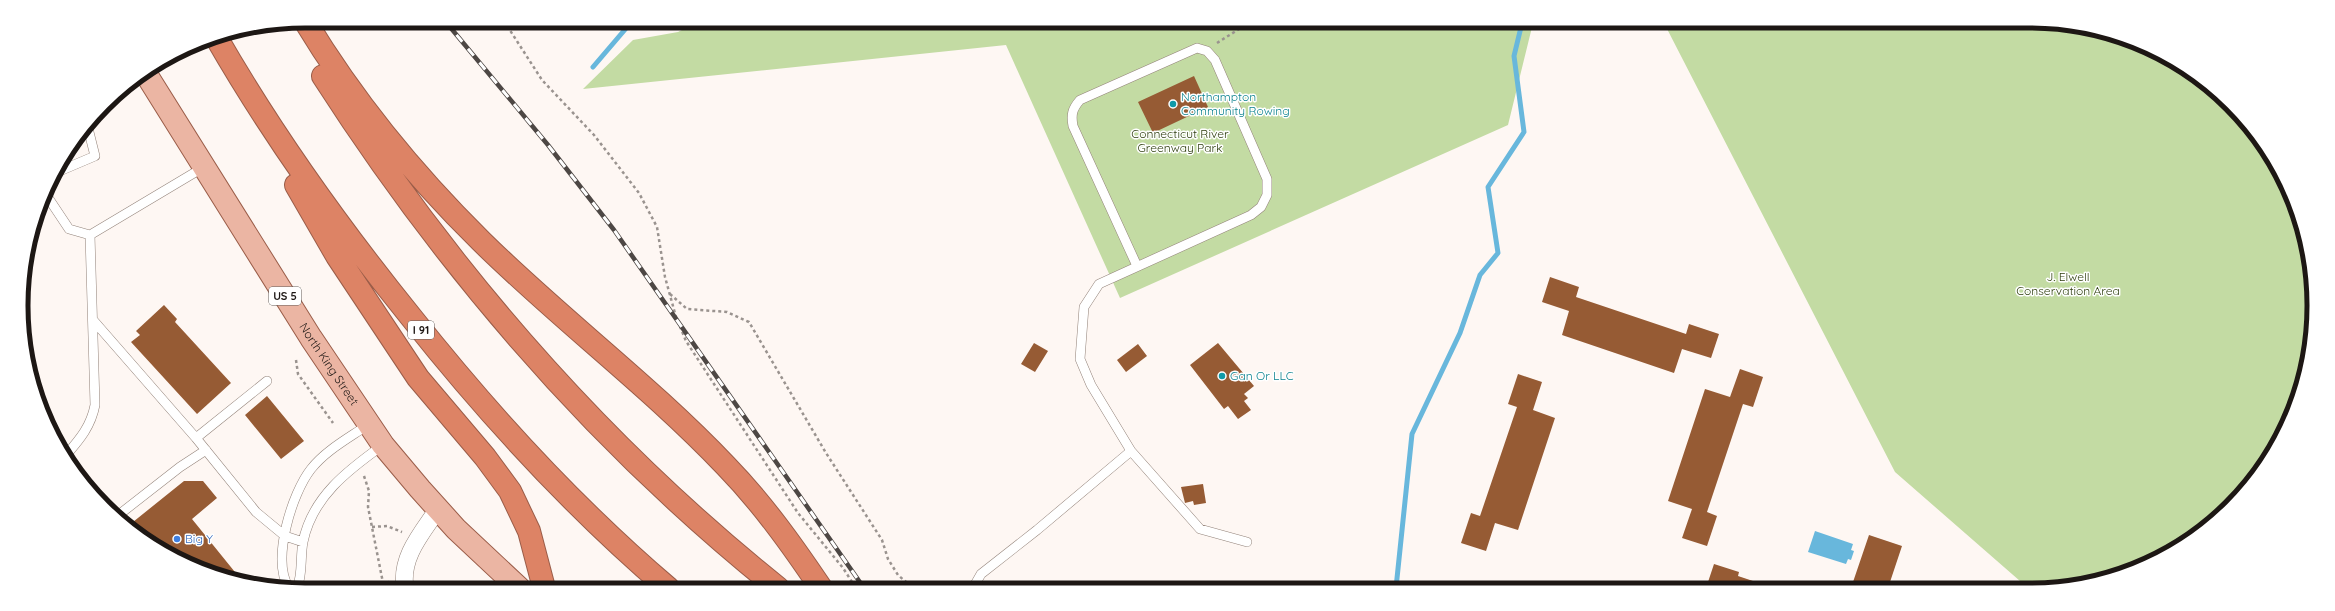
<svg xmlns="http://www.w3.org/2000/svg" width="2335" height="611" viewBox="0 0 2335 611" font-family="Quicksand,sans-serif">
  <rect width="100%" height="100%" fill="#fef7f3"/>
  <!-- green -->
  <path fill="#c3dba3" d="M697 22 1533 23 1508 125 1120 298 1006 45 583 89 633 40 678 32Z
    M1664 23H2067L2121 36 2172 59 2217 92 2255 132 2285 180 2304 232 2313 287 2312 343 2285 432 2231 507 2155 561 2066 588H2028L1895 472Z"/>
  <!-- water -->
  <path fill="#68b7dc" d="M1815 531 1853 544 1851 550 1854 551 1851 560 1848 559 1846 564 1808 552Z"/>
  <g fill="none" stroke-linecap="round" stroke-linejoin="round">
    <!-- stream -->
    <path stroke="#68b7dc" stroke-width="5" d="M593 67 628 26 663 22
      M1396 588 1412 434 1460 333 1480 275 1498 253 1488 187 1524 132 1514 56 1522 23"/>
  </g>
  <!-- building -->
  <path fill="#965b34" d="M1194 76 1208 107 1153 133 1138 102Z
    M1550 277 1579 287 1576 297 1686 334 1689 324 1719 334 1711 358 1682 349 1674 373 1562 335 1569 311 1542 302Z
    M164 305 177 319 175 322 231 383 197 414 131 342 140 335 136 331Z
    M1034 343 1048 351 1035 372 1021 364Z
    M1218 343 1254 386 1244 394 1248 398 1244 401 1251 410 1238 419 1228 406 1224 409 1190 365Z
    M1138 344 1147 356 1126 372 1117 360Z
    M1740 369 1763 377 1753 407 1743 404 1707 512 1717 516 1707 546 1682 538 1692 509 1668 501 1705 389 1730 397Z
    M1518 374 1542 382 1533 410 1555 418 1518 530 1495 523 1486 551 1461 543 1471 513 1480 516 1517 407 1508 404Z
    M267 396 304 441 281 459 245 415Z
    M184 481H203L217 498 192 519 243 582 214 575 163 552 128 526Z
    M1203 484 1206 503 1194 505 1193 501 1185 503 1181 487Z
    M1869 535 1902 546 1888 588H1870L1853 582Z
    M1714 564 1739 572 1738 576 1765 585V588H1706Z"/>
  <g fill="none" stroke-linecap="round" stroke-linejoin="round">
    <!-- lane casing -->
    <g stroke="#93837a" stroke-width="10">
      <path id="lane" d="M55 173 95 156 87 124
        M45 193 69 229 90 235
        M93 320 196 438 267 381
        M196 438 256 512 285 536 303 542
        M1131 451 1200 529 1247 542
        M67 454C80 439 91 426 95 405L90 235 204 167
        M116 517 180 467 206 450
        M289 588C271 560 292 493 311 469 326 450 349 438 369 424
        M297 588C303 574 300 557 303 542 312 497 348 470 383 445
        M973 588 981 574 1037 530 1131 451 1091 385 1080 359 1084 307 1099 284 1251 215 1261 207 1267 195V179L1215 60 1207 51 1197 48 1080 100C1072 109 1071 115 1073 126L1137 266"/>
    </g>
    <!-- street casing -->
    <g stroke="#93837a" stroke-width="18">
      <path id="street" d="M405 588C400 557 422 533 438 509"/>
    </g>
    <!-- primary casing -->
    <g stroke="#9a5d49" stroke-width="24">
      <g id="primary">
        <path id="s1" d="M146 74 311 338 383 445 420 489 456 529 519 588"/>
      </g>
    </g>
    <!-- highway casing -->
    <g stroke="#9a5d49" stroke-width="24">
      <path id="highway" d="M305 21C354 102 414 175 481 241 560 319 650 386 726 466 762 503 792 545 821 588
        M216 37C273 136 339 228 411 317 488 414 573 507 668 588
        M323 76C447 269 598 444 778 588
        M296 185 337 256 418 378 485 457 510 491 529 531 544 588"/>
    </g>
    <!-- path -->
    <path stroke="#9a938f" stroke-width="2.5" stroke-dasharray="3 3" stroke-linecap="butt" d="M504 21 542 80 594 135 639 193 657 227 665 277 676 317 686 341 798 513 843 568 856 588
      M1217 43 1250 22
      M670 294 687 309 727 312 749 322 826 453 882 540 888 559 898 575 913 588
      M296 360 298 374 333 423
      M364 476 369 491 368 507 384 588
      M372 527 387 526 402 532
      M363 588 389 582"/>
    <!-- lane -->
    <use href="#lane" stroke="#fff" stroke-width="9"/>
    <!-- street -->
    <use href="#street" stroke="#fff" stroke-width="17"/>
    <!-- primary -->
    <use href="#primary" stroke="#ebb5a3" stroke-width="22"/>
    <!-- highway -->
    <use href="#highway" stroke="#dd8365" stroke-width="22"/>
    <!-- rail casing -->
    <g stroke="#4d4744" stroke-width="4.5">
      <path id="rail" d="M445 21 548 145 614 230 864 588"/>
    </g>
    <!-- rail -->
    <use href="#rail" stroke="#fff" stroke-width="3" stroke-dasharray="9" stroke-linecap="butt"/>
  </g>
  <!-- markers -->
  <g fill="#0f9aa8" stroke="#fff" stroke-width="1.5">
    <circle cx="1173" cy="104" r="4"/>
    <circle cx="1222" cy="376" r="4"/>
  </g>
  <circle fill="#3f7fe0" stroke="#fff" stroke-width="1.5" cx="177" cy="539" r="4"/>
  <g text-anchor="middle" stroke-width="3" stroke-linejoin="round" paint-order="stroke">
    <!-- shield labels -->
    <g fill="#fff" stroke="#615d5a" stroke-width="1">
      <rect x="269" y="287" width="32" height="18" rx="3"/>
      <rect x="408" y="321" width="26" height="18" rx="3"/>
    </g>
    <g font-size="11" font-weight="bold" fill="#1d1714">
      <text x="285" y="300">US 5</text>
      <text x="421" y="334">I 91</text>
    </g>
    <!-- culture labels -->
    <g font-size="12" fill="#0d838f" stroke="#fff" text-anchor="start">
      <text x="1181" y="101">Northampton<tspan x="1181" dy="14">Community Rowing</tspan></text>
      <text x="1230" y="380">Gan Or LLC</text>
    </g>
    <!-- park labels -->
    <g font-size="12" fill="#2e3e0e" stroke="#fff">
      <text x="1180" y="138">Connecticut River<tspan x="1180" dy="14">Greenway Park</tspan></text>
      <text x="2068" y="281">J. Elwell<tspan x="2068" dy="14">Conservation Area</tspan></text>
    </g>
    <!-- street labels -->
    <g font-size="12" fill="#1d1714" stroke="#fff">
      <text dy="4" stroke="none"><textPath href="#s1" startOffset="343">North King Street</textPath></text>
    </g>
    <!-- shop labels -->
    <g font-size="12" fill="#366cbe" stroke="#fff" text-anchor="start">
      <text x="185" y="543">Big Y</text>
    </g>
  </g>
  <!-- crop -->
  <path d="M0 0H2335V611H0ZM305 28H2030A277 277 0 0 1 2307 305V306A277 277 0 0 1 2030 583H305A277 277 0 0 1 28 306V305A277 277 0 0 1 305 28Z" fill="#fff" fill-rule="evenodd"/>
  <path fill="none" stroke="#1d1714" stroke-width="5" d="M305 28H2030A277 277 0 0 1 2307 305V306A277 277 0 0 1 2030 583H305A277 277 0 0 1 28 306V305A277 277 0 0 1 305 28Z"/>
</svg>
